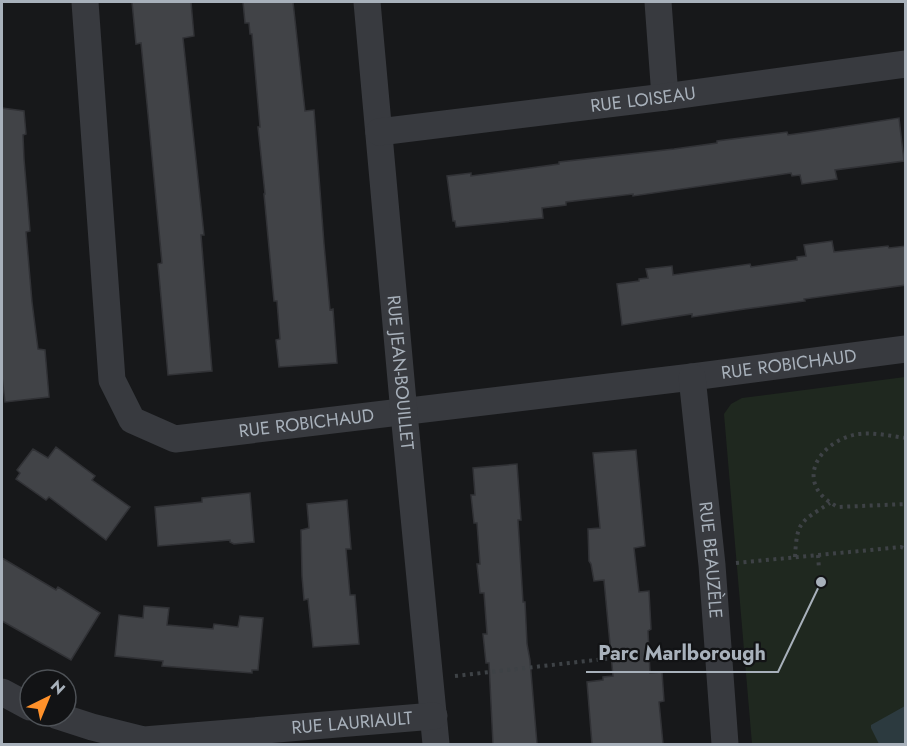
<svg xmlns="http://www.w3.org/2000/svg" width="907" height="746" viewBox="0 0 907 746" font-family="Jost,sans-serif">
  <rect width="100%" height="100%" fill="#17181a"/>
  <!-- green -->
  <path fill="#1f281f" d="M905 377V744H752L724 414 731 404 742 398Z"/>
  <!-- water -->
  <path fill="#2c3a3f" d="M905 706V744H879L871 728V725Z"/>
  <!-- building -->
  <path fill="#414347" stroke="#313236" stroke-width="1.5" d="M132 2H191L194 36 183 38 204 235H201L212 371 168 375 158 264 162 263 148 114 141 43 136 44Z
    M243 2H293L305 111 314 110 324 244 330 310 333 309 337 363 279 367 276 340 280 339 277 301H274L264 194H265L258 127H260L252 34H250L249 23H245Z
    M2 108 24 111 26 134 23 135 24 159 30 231 26 232 32 302 38 349 45 350 49 397 5 402 2 377Z
    M899 118 904 161 835 170 837 179 802 184 800 175 792 176 791 173 633 196V194L566 202V205L542 208 543 218 456 227 455 221H453L447 176 471 173V176L559 164V162L674 149 717 143V141L787 132 788 135 809 132Z
    M832 241 834 252 888 246 889 248 906 246V285L804 299 805 301 745 309 692 317V314L622 325 617 284 639 281V279L648 278 646 269 672 266 673 275 750 264 751 267 797 260V257L806 256 804 245Z
    M56 447 95 476 92 480 130 507 106 540 49 497 46 500 16 479 20 473 17 470 33 449 48 458Z
    M636 450 645 546 634 548 639 592 649 591 651 629 648 631 650 673 662 672 664 701 659 702 663 744H592L587 682 603 680V677L613 676 604 580 594 581 591 564 589 561 588 529 600 528 593 453Z
    M517 464 521 520H518L523 602H525L527 644 530 660 537 744H493L489 663H486L483 634H487L484 593H480L477 564H480L477 523H474L471 495H475L473 468Z
    M250 493 254 542 234 544 230 542V540L158 546 155 507 202 502V498Z
    M347 500 351 549H346L350 595H355L359 644 313 647 308 599 304 600 302 576 301 530 309 528 307 504Z
    M2 558 56 590 58 587 100 613 71 660 2 621Z
    M144 606 169 608 167 625 213 629 214 624 238 627 240 616 263 618 258 670H252V673L162 666 163 661 115 656 119 615 143 618Z"/>
  <g fill="none" stroke-linecap="round" stroke-linejoin="round">
    <!-- path -->
    <path stroke="#3e4246" stroke-width="4" stroke-dasharray="3 4.5" stroke-linecap="butt" d="M906 438C890 436 874 432 858 434 818 441 792 484 838 507L906 504
      M818 555 819 569
      M795 557C797 521 800 522 830 503
      M736 563 901 547 906 549
      M455 676 692 649"/>
    <!-- street -->
    <g stroke="#383a3f" stroke-width="27">
      <path id="s1" d="M85 2 112 380 132 420 175 439 692 377 906 349"/>
      <path id="s2" d="M367 2 404 413 436 744"/>
      <path d="M658 2 665 97"/>
      <path id="s3" d="M379 132 665 97 906 64"/>
      <path id="s4" d="M692 377 712 565 725 744"/>
      <path d="M2 692 30 707"/>
      <path id="s5" d="M58 716 92 727 144 740 434 716"/>
    </g>
  </g>
  <g text-anchor="middle" stroke-width="4.5" stroke-linejoin="round" paint-order="stroke">
    <!-- street labels -->
    <g font-size="18" fill="#a8b1bb" stroke="#121315">
      <text dy="6" stroke="none"><textPath href="#s3" startOffset="266">RUE LOISEAU</textPath></text>
      <text dy="6" stroke="none"><textPath href="#s1" startOffset="1089">RUE ROBICHAUD</textPath></text>
      <text dy="6" stroke="none"><textPath href="#s2" startOffset="372">RUE JEAN-BOUILLET</textPath></text>
      <text dy="6" stroke="none"><textPath href="#s1" startOffset="603">RUE ROBICHAUD</textPath></text>
      <text dy="6" stroke="none"><textPath href="#s4" startOffset="184">RUE BEAUZÈLE</textPath></text>
      <text dy="6" stroke="none"><textPath href="#s5" startOffset="298">RUE LAURIAULT</textPath></text>
    </g>
  </g>
  <!-- callouts -->
  <path fill="none" stroke="#a8b1bb" stroke-width="2" d="M821 582L778 672H586"/>
  <circle fill="#a8b1bb" stroke="#121315" stroke-width="2" cx="821" cy="582" r="6"/>
  <g font-size="20" text-anchor="middle" font-weight="bold" fill="#a8b1bb" stroke="#121315" stroke-width="4.5" stroke-linejoin="round" paint-order="stroke">
    <text x="682" y="660">Parc Marlborough</text>
  </g>
  <!-- border -->
  <rect width="907" height="746" fill="none" stroke="#a8b1bb" stroke-width="6"/>
  <!-- north arrow -->
  <g transform="translate(48 698) rotate(43)"><circle r="28" fill="#121315" stroke="#4e5257" stroke-width="1.5"/>
  <path d="M0-4.5L10 22L0 15L-10 22Z" fill="#ff912a"/>
  <text y="-9" font-size="16" font-weight="bold" text-anchor="middle" fill="#a8b1bb">N</text>
  </g>
</svg>
